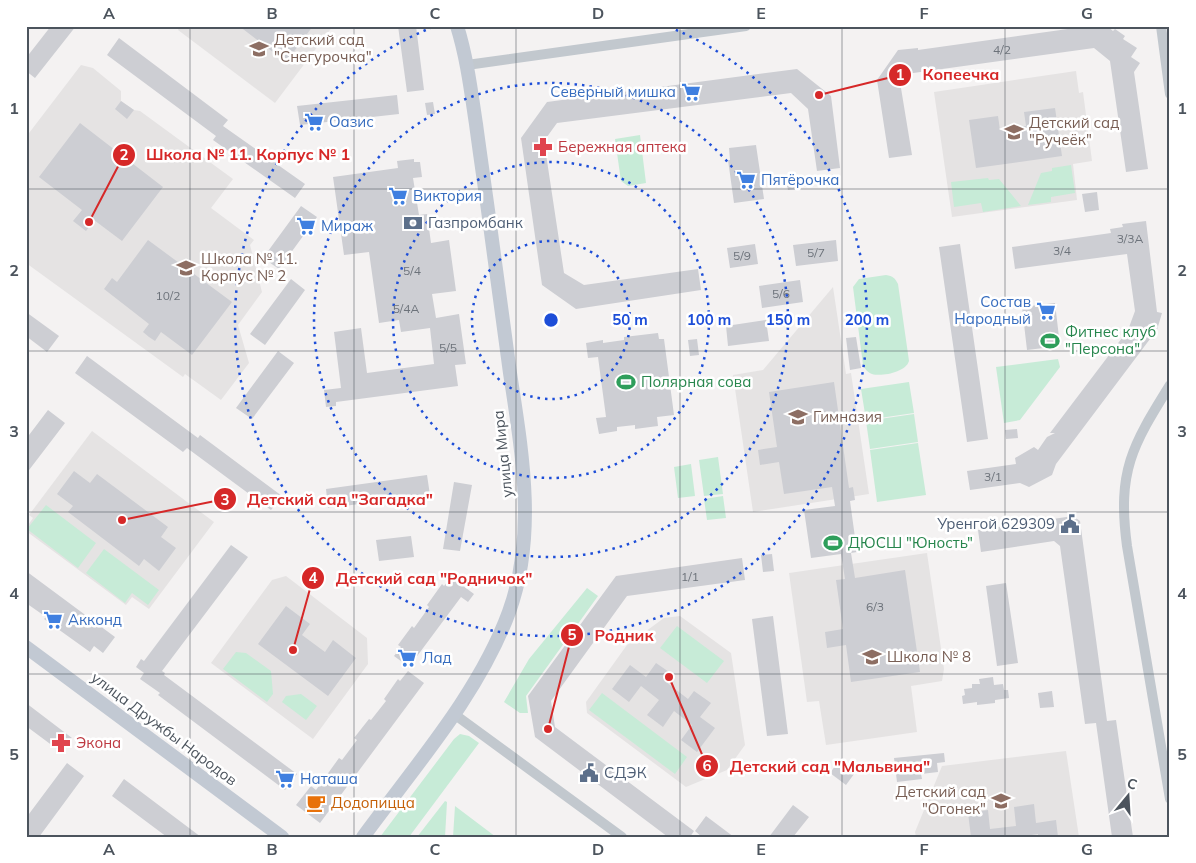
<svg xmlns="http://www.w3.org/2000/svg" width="1196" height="863" viewBox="0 0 1196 863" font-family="Mulish,sans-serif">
  <rect width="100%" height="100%" fill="#f4f2f2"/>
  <!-- education -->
  <path fill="#e5e3e3" d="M180 26H333L275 103 178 30Z
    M81 65 93 68 121 91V101L134 110 140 111 233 179 211 208 254 240 250 245 262 292 238 325 249 363 221 400 185 374 183 377 26 263V137Z
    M1076 71 1079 93 1083 92 1092 161 1073 164 1077 200 952 217 934 92Z
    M833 287 846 374 851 373 869 494 753 512 733 375 763 370Z
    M92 431 214 522 149 609 132 597 126 605 26 531V528L33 518 29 515Z
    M927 553 944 669 942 681 911 686 917 732 826 745 819 701 807 702 789 573Z
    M286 576 367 638 368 664 313 739 211 663 272 580Z
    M680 616 731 653 745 745 727 770 686 787 587 713 586 702 627 645 664 618Z
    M1066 751 1079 837H916L915 832 942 766Z"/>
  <!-- green -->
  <path fill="#c7ebd7" d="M640 135 646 183 628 186 621 181 615 139Z
    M1071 165 1075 193 1051 197V202L1028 205 1041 173 1052 171V168Z
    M988 178 989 180 999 179 1021 206 983 212 981 203 954 207 951 182Z
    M886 275C893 276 895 278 898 284L909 361C906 372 882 377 872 374 867 372 865 369 863 365L853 287 859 279Z
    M1058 359 1060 367 1020 420 1004 423 996 367Z
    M909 382 914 413 866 420 861 389Z
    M914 414 918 442 870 449 866 421Z
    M918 443 926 495 877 502 870 450Z
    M718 457 723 494 704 496 699 460Z
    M691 464 695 496 678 498 674 467Z
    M723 496 726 518 707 520 704 499Z
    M46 505 96 543 78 568 27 529Z
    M104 549 159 590 148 605 132 593 125 603 86 573Z
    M587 588 598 596 526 696 528 713H520L504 702 529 659Z
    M677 626 724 661 707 683 660 648Z
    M236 652 246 653 271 671 273 694 267 702 223 669Z
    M602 693 687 757 675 774 589 710Z
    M301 694 317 706 306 720 282 702 286 696Z
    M460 734 469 736 479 743 409 837H380L454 739Z
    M445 801 447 802 445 837H417Z
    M455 806 496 837H453Z"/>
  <!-- building -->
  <path fill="#cdced3" d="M51 26H76L35 78 26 71V58Z
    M239 26H313L286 62Z
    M398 26H416L424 90 407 92Z
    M1089 26H1107L1113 31 1115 29 1125 36 1123 39 1137 48 1131 57 1140 63 1134 72 1148 169 1126 172 1110 61 1094 48 906 74 900 82 912 155 889 158 877 80 898 50 918 48V50Z
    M119 38 228 120 223 126 305 184 295 198 213 140 216 136 107 55Z
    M797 69 831 96 840 168 817 171 808 109 791 93 557 123 544 141 564 273 584 285 698 269 701 290 576 309 542 285 521 138 547 102Z
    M397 95 399 114 300 125 297 106Z
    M121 101 134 110 127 119 115 109Z
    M433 102 435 114 427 115 425 103Z
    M1055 108 1062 156 976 168 969 120 998 116 1000 130 1026 126 1024 112Z
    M80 123 163 187 122 241 94 220 86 231 73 221 82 210 39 177Z
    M756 145 764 199 734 203 728 160H730L729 148Z
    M414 159V162H420L422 177 413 178 419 215 427 214 431 243 449 240 456 291 432 294 436 318 459 314 466 364 455 365 458 386 336 402V406L326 407 324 390 341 388 334 332 361 328 367 373 434 364 430 328 401 332 399 320 379 323 369 252 344 255 333 177 398 168 397 161Z
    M796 179 798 189 788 190 786 180Z
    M1097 192 1099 210 1085 212 1082 194Z
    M301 206 317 217 279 269 263 258Z
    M1146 221 1157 312 1162 313 1154 340 1150 339 1056 464 1052 475 1029 487 1020 483 970 490 967 471 1016 464 1015 458 1034 447 1038 450 1047 437 1055 433H1050L1128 330 1135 311 1127 254 1015 269 1012 247 1111 233 1110 229 1123 227 1122 224Z
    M148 240 232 302 192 355 161 332 155 341 149 337 143 332 149 324 104 289 112 278 117 282Z
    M836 240 838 261 796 266 793 245Z
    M755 244 758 264 730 268 727 248Z
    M960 244 988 439 967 442 939 247Z
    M291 279 305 290 265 345 250 334Z
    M800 280 803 302 762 308 759 286Z
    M1055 303 1060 346 1027 350 1022 307Z
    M26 312 59 336 47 352 26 336Z
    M766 320 769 341 728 346 726 326Z
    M658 333 659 339H664L674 415 657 417 658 426 635 429V425L617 427V431L599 434 596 418 606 417 598 357 588 358 586 343 603 340V343L624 340V337Z
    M856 337 861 368 850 370 846 338Z
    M697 339 699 355 690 356 688 340Z
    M278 351 294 363 252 419 236 408Z
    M87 356 198 438 200 435 282 496 271 510 187 448 183 452 75 373Z
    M834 382 849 488 853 487 855 500 850 501 857 552 851 553 855 578 905 570 920 672 851 682 846 645 827 648 825 632 843 629 836 580 845 579 841 554 811 558 804 510 835 506 832 487 784 494 779 462 760 465 758 450 777 447 769 392Z
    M48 410 65 423 26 474V439Z
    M1017 429 1018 438 1006 439 1005 430Z
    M74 471 90 483 97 474 168 527 161 537 176 548 159 571 144 559 139 566 68 512 73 506 57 494Z
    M427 475 430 495 328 508 326 489Z
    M454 482 472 485 460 551 443 549Z
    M1073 516 1080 521 1107 721 1116 720 1133 837H1112L1096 723 1085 724 1060 546 1054 541 981 552 978 530Z
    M411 536 414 557 379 561 376 540Z
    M231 545 248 557 162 671 165 673 164 675 297 774 285 790 158 695 160 693 140 679 144 673 136 667 141 659 144 661Z
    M772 554 774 571 763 572 761 555Z
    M742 558 745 580 627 596 551 701 555 727 694 831 690 837H668L535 737 528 696 616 576Z
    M26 571 115 637 103 653 94 646 90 652 44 619 46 617 26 603Z
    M451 577 474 594 468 602 461 597 409 667 394 656 401 647 398 645 412 626 414 628 429 607 427 605 442 584 444 586Z
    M1006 583 1018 663 997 666 986 586Z
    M286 606 310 624 302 635 325 652 333 640 356 658 328 696 258 644Z
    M773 616 788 734 767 736 752 619Z
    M656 663 672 674 666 682 688 699 694 691 711 703 700 717 715 728 697 752 681 740 692 725 674 711 663 727 647 715 659 700 641 686 629 702 612 689 630 665 646 677Z
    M408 671 424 683 320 823 296 805 311 786 316 790 339 758 342 760 357 740 354 738 369 719 371 720 386 701 384 699 398 679 400 681Z
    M993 677 994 685 1003 684 1004 690H1008L1009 698 995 700V703L977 705V702L963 704 962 696 965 695 964 689 972 688V684H980L979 679Z
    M1052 691 1054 707 1040 708 1038 693Z
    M26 703 72 738 61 752 26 726Z
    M944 753 945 762 937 763 938 772 921 774 922 779 897 782 894 758Z
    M841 758 857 770 846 785 830 773Z
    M67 763 84 776 39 837H26V818Z
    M124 779 201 837H167L112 796Z
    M1034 804 1036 823 1056 820 1058 837H1038V834L1019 837H971L968 813 988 810 990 829 1016 826 1014 807Z
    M793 805 809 817 793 837H769Z
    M706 816 734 837H702L695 831Z"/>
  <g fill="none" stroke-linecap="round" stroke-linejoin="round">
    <!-- street -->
    <path stroke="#c2c8ce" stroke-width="10" d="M1161 26 1170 94
      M467 65 746 26
      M1170 385C1132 446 1117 471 1127 546L1170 799
      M454 714 622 837"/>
    <!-- secondary -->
    <path stroke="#c2c9d3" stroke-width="14" d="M26 647 282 837
      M363 837C414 767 479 694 509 612 537 535 522 452 510 373 504 328 498 284 492 240 487 201 481 162 476 124 471 91 467 58 457 26"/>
  </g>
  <!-- grid -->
  <path fill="none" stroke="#4c545d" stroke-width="1" stroke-opacity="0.55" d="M190 26V837M354 26V837M516 26V837M680 26V837M842 26V837M1005 26V837M26 189H1170M26 351H1170M26 512H1170M26 674H1170"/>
  <!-- distance rings -->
  <g fill="none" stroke="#1d4ed8" stroke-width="2.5" stroke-dasharray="2.5 5">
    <circle cx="551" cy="320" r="79"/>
    <circle cx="551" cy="320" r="158"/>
    <circle cx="551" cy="320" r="237"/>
    <path d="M669 27A316 316 0 1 1 433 27"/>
  </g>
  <!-- icons -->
  <defs>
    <g id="school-bare" transform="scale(1.5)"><path d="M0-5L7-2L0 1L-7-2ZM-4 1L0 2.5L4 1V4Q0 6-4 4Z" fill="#8d6e63" stroke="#fff" stroke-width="2.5" paint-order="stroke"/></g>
    <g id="supermarket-bare" transform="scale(1.5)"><path d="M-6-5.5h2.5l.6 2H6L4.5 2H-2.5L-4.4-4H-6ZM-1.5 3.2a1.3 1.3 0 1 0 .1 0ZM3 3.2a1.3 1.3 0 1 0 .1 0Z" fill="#3f7fe0" stroke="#fff" stroke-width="2.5" paint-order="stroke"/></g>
    <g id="pharmacy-bare" transform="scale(1.5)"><path d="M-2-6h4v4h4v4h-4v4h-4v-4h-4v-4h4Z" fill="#e0444e" stroke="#fff" stroke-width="2.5" paint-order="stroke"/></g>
    <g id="bank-bare" transform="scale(1.5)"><path d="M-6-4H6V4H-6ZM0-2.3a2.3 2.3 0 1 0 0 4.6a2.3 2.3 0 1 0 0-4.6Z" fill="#5c6f8a" stroke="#fff" stroke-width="2.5" paint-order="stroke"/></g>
    <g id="stadium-bare" transform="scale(1.5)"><path d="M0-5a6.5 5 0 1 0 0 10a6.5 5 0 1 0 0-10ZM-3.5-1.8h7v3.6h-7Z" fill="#2e9e5b" stroke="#fff" stroke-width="2.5" paint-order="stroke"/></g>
    <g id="civic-bare" transform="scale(1.5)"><path d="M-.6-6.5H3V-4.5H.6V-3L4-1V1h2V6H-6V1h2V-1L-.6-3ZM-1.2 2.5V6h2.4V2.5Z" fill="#5c6f8a" stroke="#fff" stroke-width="2.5" paint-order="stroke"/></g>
    <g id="cafe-bare" transform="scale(1.5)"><path d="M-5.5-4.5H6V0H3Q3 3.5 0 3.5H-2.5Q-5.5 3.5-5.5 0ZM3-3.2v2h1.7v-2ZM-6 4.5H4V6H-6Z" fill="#e8710a" stroke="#fff" stroke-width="2.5" paint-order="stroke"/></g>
  </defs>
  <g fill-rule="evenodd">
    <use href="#school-bare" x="259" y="49"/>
    <use href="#supermarket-bare" x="691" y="92"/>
    <use href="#supermarket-bare" x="314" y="122"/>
    <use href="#school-bare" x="1014" y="132"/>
    <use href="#pharmacy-bare" x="543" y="147"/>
    <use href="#supermarket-bare" x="746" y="180"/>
    <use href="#supermarket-bare" x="398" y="196"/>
    <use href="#bank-bare" x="413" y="223"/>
    <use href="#supermarket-bare" x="306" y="226"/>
    <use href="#school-bare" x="186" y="268"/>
    <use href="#supermarket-bare" x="1046" y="311"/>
    <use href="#stadium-bare" x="1050" y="341"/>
    <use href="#stadium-bare" x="626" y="382"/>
    <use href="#school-bare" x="798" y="417"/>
    <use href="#civic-bare" x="1070" y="524"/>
    <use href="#stadium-bare" x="833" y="543"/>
    <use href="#supermarket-bare" x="53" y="620"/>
    <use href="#school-bare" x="872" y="657"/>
    <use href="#supermarket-bare" x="407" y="658"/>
    <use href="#pharmacy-bare" x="61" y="743"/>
    <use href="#civic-bare" x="589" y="773"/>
    <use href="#supermarket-bare" x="285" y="779"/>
    <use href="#school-bare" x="1001" y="801"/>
    <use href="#cafe-bare" x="316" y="803"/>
  </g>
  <g text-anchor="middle" stroke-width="5" stroke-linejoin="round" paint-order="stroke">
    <!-- number labels -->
    <g font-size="12" fill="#6c727a">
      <text x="1002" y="54">4/2</text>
      <text x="1130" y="243">3/3А</text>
      <text x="1062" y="255">3/4</text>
      <text x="816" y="257">5/7</text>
      <text x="742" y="260">5/9</text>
      <text x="412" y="275">5/4</text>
      <text x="781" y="298">5/6</text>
      <text x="168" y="300">10/2</text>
      <text x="406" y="313">5/4А</text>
      <text x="448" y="352">5/5</text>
      <text x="993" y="481">3/1</text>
      <text x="690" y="581">1/1</text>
      <text x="875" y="611">6/3</text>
    </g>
    <!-- education labels -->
    <g font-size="15" fill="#785e54" stroke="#fff" text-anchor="start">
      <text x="274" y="45">Детский сад<tspan x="274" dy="17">"Снегурочка"</tspan></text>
      <text x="1029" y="128">Детский сад<tspan x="1029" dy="17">"Ручеёк"</tspan></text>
      <text x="201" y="264">Школа № 11.<tspan x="201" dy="17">Корпус № 2</tspan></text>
      <text x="813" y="422">Гимназия</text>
      <text x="887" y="662">Школа № 8</text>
      <text x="986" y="797" text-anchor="end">Детский сад<tspan x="986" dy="17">"Огонек"</tspan></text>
    </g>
    <!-- shop labels -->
    <g font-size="15" fill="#366cbe" stroke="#fff" text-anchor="start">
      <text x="676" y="97" text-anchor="end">Северный мишка</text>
      <text x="329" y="127">Оазис</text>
      <text x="761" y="185">Пятёрочка</text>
      <text x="413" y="201">Виктория</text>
      <text x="321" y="231">Мираж</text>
      <text x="1031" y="307" text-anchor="end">Состав<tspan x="1031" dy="17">Народный</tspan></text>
      <text x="68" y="625">Акконд</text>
      <text x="422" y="663">Лад</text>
      <text x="300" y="784">Наташа</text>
    </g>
    <!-- health labels -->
    <g font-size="15" fill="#be3a42" stroke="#fff" text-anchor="start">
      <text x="558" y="152">Бережная аптека</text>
      <text x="76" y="748">Экона</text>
    </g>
    <!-- service labels -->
    <g font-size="15" fill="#4e5e75" stroke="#fff" text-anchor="start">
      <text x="428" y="228">Газпромбанк</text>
      <text x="1055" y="529" text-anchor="end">Уренгой 629309</text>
      <text x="604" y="778">СДЭК</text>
    </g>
    <!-- leisure labels -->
    <g font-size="15" fill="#27864d" stroke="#fff" text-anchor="start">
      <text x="1065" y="337">Фитнес клуб<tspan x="1065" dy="17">"Персона"</tspan></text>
      <text x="641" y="387">Полярная сова</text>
      <text x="848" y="548">ДЮСШ "Юность"</text>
    </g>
    <!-- street labels -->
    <g font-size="15" fill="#4c545d" stroke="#fff">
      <text transform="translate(503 454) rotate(-96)" y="5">улица Мира</text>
      <text transform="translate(164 729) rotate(37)" y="5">улица Дружбы Народов</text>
    </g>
    <!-- food labels -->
    <g font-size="15" fill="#c56008" stroke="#fff" text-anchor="start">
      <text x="331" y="808">Додопицца</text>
    </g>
  </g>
  <circle cx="551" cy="320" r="8" fill="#1d4ed8" stroke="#fff" stroke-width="2.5"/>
  <g font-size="15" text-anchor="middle" font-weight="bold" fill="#1d4ed8" stroke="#fff" stroke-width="5" stroke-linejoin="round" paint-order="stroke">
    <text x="630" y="325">50 m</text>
    <text x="709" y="325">100 m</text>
    <text x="788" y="325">150 m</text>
    <text x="867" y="325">200 m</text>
  </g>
  <!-- callouts -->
  <path fill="none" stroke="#d62828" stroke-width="2" d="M819 95L900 75M89 222L124 155M122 520L225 499M293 650L313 578M548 729L572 635M669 677L707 766"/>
  <g fill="#d62828" stroke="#fff" stroke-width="2">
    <circle cx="819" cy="95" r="5"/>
    <circle cx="89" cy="222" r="5"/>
    <circle cx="122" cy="520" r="5"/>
    <circle cx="293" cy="650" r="5"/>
    <circle cx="548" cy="729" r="5"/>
    <circle cx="669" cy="677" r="5"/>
    <circle cx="900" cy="75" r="12"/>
    <circle cx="124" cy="155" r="12"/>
    <circle cx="225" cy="499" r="12"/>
    <circle cx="313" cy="578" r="12"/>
    <circle cx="572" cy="635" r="12"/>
    <circle cx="707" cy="766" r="12"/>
  </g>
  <g font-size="15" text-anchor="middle" font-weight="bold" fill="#fff">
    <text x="900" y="80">1</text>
    <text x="124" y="160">2</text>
    <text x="225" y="505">3</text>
    <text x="313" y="583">4</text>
    <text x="572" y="640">5</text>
    <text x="707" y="771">6</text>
  </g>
  <g font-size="16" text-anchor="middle" font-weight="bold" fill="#d62828" stroke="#fff" stroke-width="5" stroke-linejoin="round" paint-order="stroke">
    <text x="961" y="80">Копеечка</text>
    <text x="248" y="160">Школа № 11. Корпус № 1</text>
    <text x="340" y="505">Детский сад "Загадка"</text>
    <text x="434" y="584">Детский сад "Родничок"</text>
    <text x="624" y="641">Родник</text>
    <text x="830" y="772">Детский сад "Мальвина"</text>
  </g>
  <!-- border -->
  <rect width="1196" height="863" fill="none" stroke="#ffffff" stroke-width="55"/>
  <!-- north arrow -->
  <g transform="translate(1128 796) rotate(18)" stroke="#ffffff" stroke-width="4" paint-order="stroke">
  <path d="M0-4L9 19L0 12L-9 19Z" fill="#4c545d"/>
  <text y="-8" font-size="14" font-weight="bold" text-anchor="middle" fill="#4c545d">С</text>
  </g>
  <rect x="28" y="28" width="1140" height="808" fill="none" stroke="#4c545d" stroke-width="2"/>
  <g font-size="16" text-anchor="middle" font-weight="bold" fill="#4c545d">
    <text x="109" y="19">A</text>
    <text x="272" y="19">B</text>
    <text x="435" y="19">C</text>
    <text x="598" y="19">D</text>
    <text x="761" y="19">E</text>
    <text x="924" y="19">F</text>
    <text x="1087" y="19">G</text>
    <text x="14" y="114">1</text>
    <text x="1182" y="114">1</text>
    <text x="14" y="276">2</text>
    <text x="1182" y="276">2</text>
    <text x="14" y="437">3</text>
    <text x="1182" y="437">3</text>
    <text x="14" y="599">4</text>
    <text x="1182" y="599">4</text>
    <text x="14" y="760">5</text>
    <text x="1182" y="760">5</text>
    <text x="109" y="855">A</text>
    <text x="272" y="855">B</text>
    <text x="435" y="855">C</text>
    <text x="598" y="855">D</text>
    <text x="761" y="855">E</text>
    <text x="924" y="855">F</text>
    <text x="1087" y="855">G</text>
  </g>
</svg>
